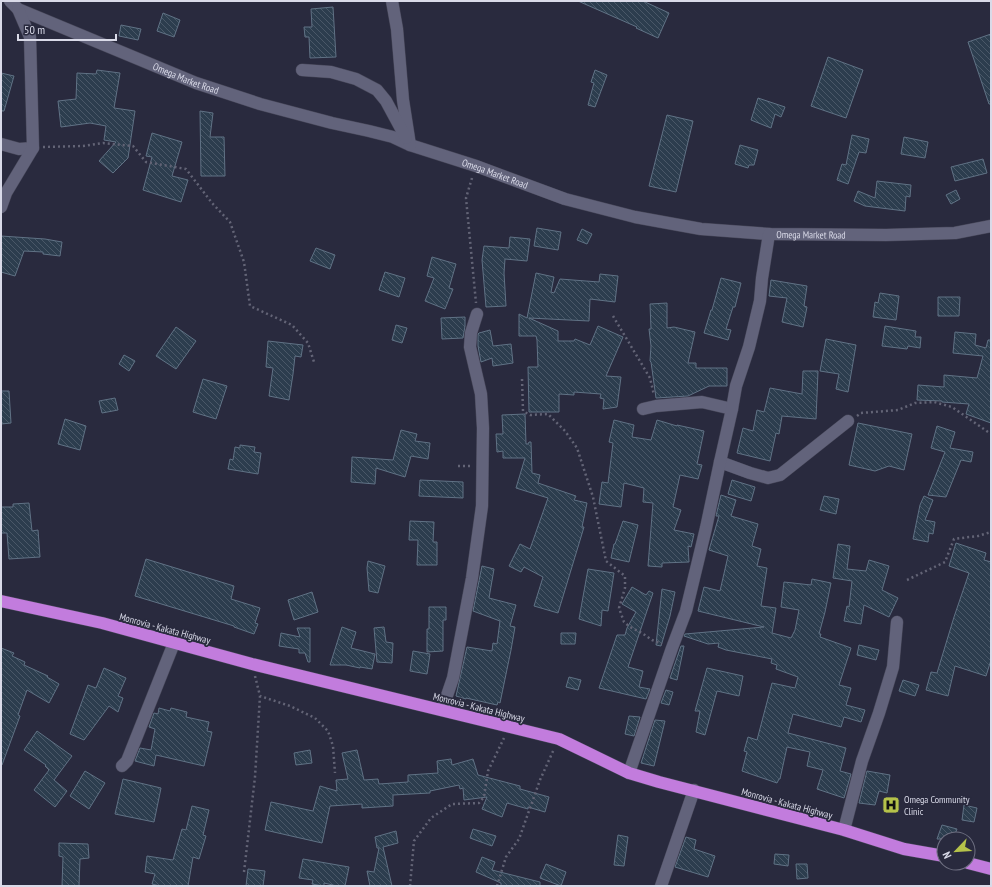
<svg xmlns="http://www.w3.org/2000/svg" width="992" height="887" viewBox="0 0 992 887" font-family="'PT Sans Narrow',sans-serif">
  <defs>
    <pattern id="building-back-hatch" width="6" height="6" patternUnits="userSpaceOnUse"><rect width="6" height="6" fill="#2c3d4e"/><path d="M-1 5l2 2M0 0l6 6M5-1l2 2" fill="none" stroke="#4a5868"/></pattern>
  </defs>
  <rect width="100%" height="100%" fill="#292a3e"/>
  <!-- building -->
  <path fill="url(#building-back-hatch)" stroke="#607285" d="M578 1H643L669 13 658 38 636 28 637 27Z
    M333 7 336 57 310 58 309 37H305L304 27H312L311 9Z
    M163 13 180 20 174 37 157 31Z
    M121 25 141 29 138 40 119 36Z
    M991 34V104H989L968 42Z
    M828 57 863 70 846 118 811 106Z
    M97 70 120 73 114 108 135 111 128 158 113 173 99 161 116 142 104 140 106 126 90 123 61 127 58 101 76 99 77 73 96 74Z
    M595 70 607 75 595 107 588 105 594 83 591 82Z
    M1 73 14 76 4 111H1Z
    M758 98 785 107 781 117 775 114 771 128 751 120Z
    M200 111 213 113 210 137H224L225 176H201Z
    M667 115 693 121 676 192 649 186Z
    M152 133 182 142 172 176 188 180 181 202 143 190 152 157 146 156Z
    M852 135 869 139 866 153 859 152 848 184 837 180 842 164 846 165Z
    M904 137 928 142 925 158 901 154Z
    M740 145 758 150 754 165H749L748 168 735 164Z
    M983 159 987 173 955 181 951 167Z
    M877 181 911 185 910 197 906 196 905 211 865 206 854 201 858 191 875 198Z
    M956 190 960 199 951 204 946 195Z
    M537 228 561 232 558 250 534 246Z
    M582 229 592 234 587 244 577 240Z
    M1 236 45 239 62 242 60 256 43 254V252L24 251 15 276 1 272Z
    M510 237 530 239 527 261 505 259 504 273 506 306 486 307 482 260 484 246 509 248Z
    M316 248 335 255 330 269 310 261Z
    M432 257 456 264 449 288 453 289 445 309 425 301 434 278 427 276Z
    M385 272 405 278 399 297 379 290Z
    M536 273 554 277 551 292 554 293 560 279 599 282 600 274 618 276 615 302 590 299 589 321 529 318 558 331V341H574L575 339 590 345 598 326 623 337 606 376 621 377 617 407 603 409 604 399 600 398 601 394 574 392V395L559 394V412H529L528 367H538L537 340 536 336H519V314L527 318Z
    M721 278 741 283 735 307H733L726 329 731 330 728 340 704 333 711 310H712Z
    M771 280 807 286 804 306 807 307 803 327 782 322 787 298 769 296Z
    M880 293 899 296 896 320 873 317 875 302 878 303Z
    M938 297H960L959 316H938Z
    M667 303V328L674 327 695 332 688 363H696V368H727V386H709L688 396 656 398 651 362 650 361 651 346 649 329H651L650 304Z
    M465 317V326L463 338 442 339 441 318Z
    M396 325 407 328 402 343 392 340Z
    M885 326 916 331 915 337H921L920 348 908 346 907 349 882 346Z
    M176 327 196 341 176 369 156 356Z
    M490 330 493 346 511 344 513 363 493 366 492 358 481 362 478 346V334L479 333Z
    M955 332 976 334 975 345 986 348 988 340H991V423L966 414 969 404 942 402V401L917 400 918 385 944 387V375L977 378 983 356 953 353Z
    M826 339 856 345 848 392 836 389 839 374 820 371Z
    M268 341 303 345 301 357 295 356 293 374 289 400 269 396 273 368 266 367Z
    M124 355 135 361 129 371 119 364Z
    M803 371H818L816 419 782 416 779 434 776 433 770 461 737 453 743 428 753 431 757 410 764 412 770 388 802 394Z
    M203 379 227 386 216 419 193 412Z
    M1 391H9L11 423 1 424Z
    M115 398 118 410 102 413 99 401Z
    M525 414 526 444H528L529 442H531L532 473 540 475 538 483 576 496 574 500 587 503 582 527H584L558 613 534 606 543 577 524 567 521 572 509 566 520 544 530 549 548 498 516 488 525 458H503V451L497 452 496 434H503L502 415Z
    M65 419 86 426 80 450 58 444Z
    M614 420 634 425 632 437 651 440 657 420 677 426V425L704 431 697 464 702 465 698 479 680 475 673 507 681 510 674 530 694 534 691 547 688 546 689 562 662 563V567L648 566 653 503 643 502 644 488 624 483 621 507 599 504 602 482 608 483 613 443 609 442Z
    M858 423 912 434 904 470 889 466 875 471 849 465Z
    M937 426 955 432 950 448 973 452 971 462 961 460 946 497 928 495 945 452 931 448Z
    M401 430 417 434 415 441 430 443 428 459 411 456 405 477 376 468 375 484 351 482 352 457 393 460Z
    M240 445 255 447 254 452 261 453 258 474 228 469 230 459 233 460 235 447 240 448Z
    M420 480 463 482V498L419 496Z
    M732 480 755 487 751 501 728 494Z
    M721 495 736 500 731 516 758 524 752 546 761 549 757 566 767 568 761 606 776 608 772 633 791 638 795 630 799 610 781 607 784 582 811 585 812 579 831 583 825 612 819 634H821L820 637 851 648 839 685 851 688 846 705 865 710 861 722 844 717 841 727 793 714 788 733 846 748 840 771 851 774 844 798 817 789 823 770 807 766 810 752 787 747 780 779H779L777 783 742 771 747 752 744 751 748 737 757 740 772 683 795 688 798 677 776 669 777 665 771 663 772 659 726 650 718 647 719 643 708 644 684 636 685 634 764 627 698 611 704 587 720 591 728 556 709 550 719 516H716Z
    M824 496 839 499 836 514 820 510Z
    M924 496 933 500 925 520 935 522 933 534 929 533 928 542 913 539 920 505Z
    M29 503 32 531 38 530 40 557 9 559 7 533H1V507H13V504Z
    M410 521 434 522 433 542H437V565H417L418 540H409Z
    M623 521 638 525 629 562 611 558 614 544H615Z
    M956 543 986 553 984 560 991 562V660L986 676 955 666 948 696 926 690 931 672 937 673 954 617 969 573 949 566Z
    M838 544 850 546 847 569 866 571 869 560 889 566 882 590 898 598 889 617 864 605 861 624 844 621 847 606 849 607 852 581 833 578Z
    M146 559 234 586 231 599 260 608 255 623 258 624 254 634 234 627V626L135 596Z
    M368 561 385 566 378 593 369 591 367 568Z
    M482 566 494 569 489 598 516 605 510 626 515 627 511 650 500 703 498 702 497 705 466 698V699L456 696 467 647 492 651 493 643 497 644 500 621 473 611Z
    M588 569 614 573 608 611 602 610 601 626 579 619Z
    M632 587 646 595 649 591 653 593 628 667 643 671 639 687 650 689 646 699 599 688 617 635H625L627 628 636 612 622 604Z
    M662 589 675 592 670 616 661 646 656 645Z
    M312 592 318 612 294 620 288 600Z
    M429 607H446V620H443V651L427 652V629H429Z
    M342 627 356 632 351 648 375 654 372 669 360 667V668L346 665H330Z
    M384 627 386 642 393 643 392 663 377 662 374 628Z
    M297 628H310V662H308L305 653H299V649L279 646 281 633 300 637Z
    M561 633H576L575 644H561Z
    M859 645 879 650 876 660 857 655Z
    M681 646H684L677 680 670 678Z
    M1 648 14 653 12 656 25 662 24 665 48 676 47 677 59 684 49 703 27 690 18 715 20 716 2 765H1Z
    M413 651 430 654 427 674 410 671Z
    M104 668 126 678 118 696 123 698 118 712 109 706 84 740 70 734 88 685 96 688Z
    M707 668 743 676 739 696 717 691 705 735 696 732 700 711H695Z
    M569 677 581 680 578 690 566 687Z
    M903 680 919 685 915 696 899 691Z
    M666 690 673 692 669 705 661 703Z
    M159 708 170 711 171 708 187 712 186 717 209 722 207 731 212 732 204 766 156 755 154 766 135 761 140 748 151 750 155 729 149 727 154 713 158 714Z
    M629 716 640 717 634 736 625 734Z
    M655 720 665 721 654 766 641 763Z
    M37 731 72 756 54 780 67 791 55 807 34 790 49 770 45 766 46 765 24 750Z
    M310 750 312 763 296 765 294 753Z
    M357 750 364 780 378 779 379 784 408 782V775L438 773 437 761 451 759 452 765 473 759 478 775 520 786V789L549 797 545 812 528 807V809L507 803 502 817 482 809 487 797 464 800 463 788 460 789 459 785 430 791V793L393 795V806L362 808V804L330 806 322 843 265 830 271 802 313 811 320 786 337 791 336 780 348 779 342 753Z
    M85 771 105 783 89 809 70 796Z
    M867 771 890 775 887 793 879 791 875 805 859 803Z
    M123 779 161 788 154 822 115 814Z
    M964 805 977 808 974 822 962 820Z
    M192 806 209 810 203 835 206 836 199 859 193 857 188 886H160L152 884 155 874 145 872 147 856 173 860 182 829 186 830Z
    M942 825 957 829 953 839H937Z
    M473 829 496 836 492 846 470 838Z
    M396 831 398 843 383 847 392 886H370L367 871 374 872 379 848H377L375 837Z
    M618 835 628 837 624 866 614 865Z
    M686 837 696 840 694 849 715 856 708 877 675 867Z
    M59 843 88 844 89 858 80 859 79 886H62L63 857 59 856Z
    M775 854 789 855 788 866 774 864Z
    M482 857 495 862 492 870 540 882V886H501V883L476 872Z
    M303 859 349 867 345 886H337L324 883V886H323L312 884 313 880 299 878Z
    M546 864 566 872 561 886 540 878Z
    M796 864H807L808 878 797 879Z
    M248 869 265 871 263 886H246Z"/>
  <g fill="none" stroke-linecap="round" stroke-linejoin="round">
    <!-- minor casing -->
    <g stroke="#464658" stroke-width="13">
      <g id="minor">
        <path id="s1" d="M10 1 18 9 196 83 260 104 332 123 369 131 393 137 410 145 476 166 565 199 635 217 701 229 769 234 886 235 955 233 991 226"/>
        <path d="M392 1 397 29 403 100 410 145"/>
        <path d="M302 70 331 72 356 79 377 90 386 101 406 138"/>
        <path d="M1 144 19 149 33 148"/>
        <path d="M1 207 6 193 33 148 30 37 18 9"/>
        <path d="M643 409 656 406 702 402 732 409"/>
        <path d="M720 462 750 473 768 478 780 475 848 421"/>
        <path d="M442 710 453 678 472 578 482 506 483 428 481 394 470 347 471 333 477 314"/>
        <path d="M122 766 127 761 174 643"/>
        <path d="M629 773 672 648 686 611 706 528 720 462 732 409 736 386 749 347 760 301 762 278 769 234"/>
        <path d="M844 830 862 761 879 713 893 667 897 622"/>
        <path d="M661 886 694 790"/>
      </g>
    </g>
    <!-- highway casing -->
    <g stroke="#464658" stroke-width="13">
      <path id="highway" d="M1 601 102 623 252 664 510 727 559 739 629 773 659 782 844 830 904 849 944 856
        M968 863 991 869"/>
    </g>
    <!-- path -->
    <path stroke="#636476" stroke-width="2.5" stroke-dasharray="2 3" stroke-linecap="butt" d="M43 147 83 146 103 143 133 146 146 162 186 169 212 203 230 222 244 262 250 306 292 325 308 343 314 362
      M472 178 466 198 476 303
      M613 316 650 378 654 395
      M522 379 523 411 530 415 548 414 565 431 577 448 593 497 606 561 625 576V588L619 608 624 622 630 627 642 633 652 640 662 644
      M857 416 861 413 898 410 915 403 934 402 952 407 991 434
      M458 466H472
      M907 580 945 562 954 539 978 536 991 532
      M255 676 260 696 290 706 315 718 328 731 333 746 335 773
      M244 872 255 777 260 696
      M410 886 414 841 431 818 452 804 479 803 484 797 488 771 504 738
      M497 886 506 857 519 839 540 780 554 749"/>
    <!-- minor -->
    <use href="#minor" stroke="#62637b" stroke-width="12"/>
    <!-- highway -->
    <use href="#highway" stroke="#c27cdd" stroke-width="12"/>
  </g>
  <!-- icons -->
  <defs>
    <g id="hospital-square" transform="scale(0.9)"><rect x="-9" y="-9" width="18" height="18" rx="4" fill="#b5c24a" stroke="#292a3e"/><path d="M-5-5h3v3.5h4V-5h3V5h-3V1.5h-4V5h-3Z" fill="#111"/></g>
  </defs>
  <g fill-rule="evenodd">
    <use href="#hospital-square" x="891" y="805"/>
  </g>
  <g text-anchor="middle" stroke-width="3.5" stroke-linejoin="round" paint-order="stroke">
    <!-- street labels -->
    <g font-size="10" fill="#d9dae8" stroke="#292a3e">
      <text dy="4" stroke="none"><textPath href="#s1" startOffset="193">Omega Market Road</textPath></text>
      <text dy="4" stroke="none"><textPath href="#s1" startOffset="517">Omega Market Road</textPath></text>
      <text dy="4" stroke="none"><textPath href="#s1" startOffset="841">Omega Market Road</textPath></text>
      <text transform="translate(165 628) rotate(15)" y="4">Monrovia - Kakata Highway</text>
      <text transform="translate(479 707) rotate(14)" y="4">Monrovia - Kakata Highway</text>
      <text transform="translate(787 803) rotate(15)" y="4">Monrovia - Kakata Highway</text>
    </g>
    <!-- poi labels -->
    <g font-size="10" fill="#d9dae8" stroke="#292a3e" text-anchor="start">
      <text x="904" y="803">Omega Community<tspan x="904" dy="12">Clinic</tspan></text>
    </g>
  </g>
  <!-- border -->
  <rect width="992" height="887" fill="none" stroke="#d9dae8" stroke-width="4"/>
  <!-- north arrow -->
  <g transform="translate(956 851) rotate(245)"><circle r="19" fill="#292a3e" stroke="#6f7082"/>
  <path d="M0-3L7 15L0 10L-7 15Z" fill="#b5c24a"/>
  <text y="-6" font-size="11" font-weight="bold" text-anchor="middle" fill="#d9dae8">N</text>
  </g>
  <!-- scale -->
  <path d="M18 34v6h98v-6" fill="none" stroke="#d9dae8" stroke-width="2"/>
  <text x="24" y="34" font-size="12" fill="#d9dae8" stroke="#292a3e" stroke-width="3" paint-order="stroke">50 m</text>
</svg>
